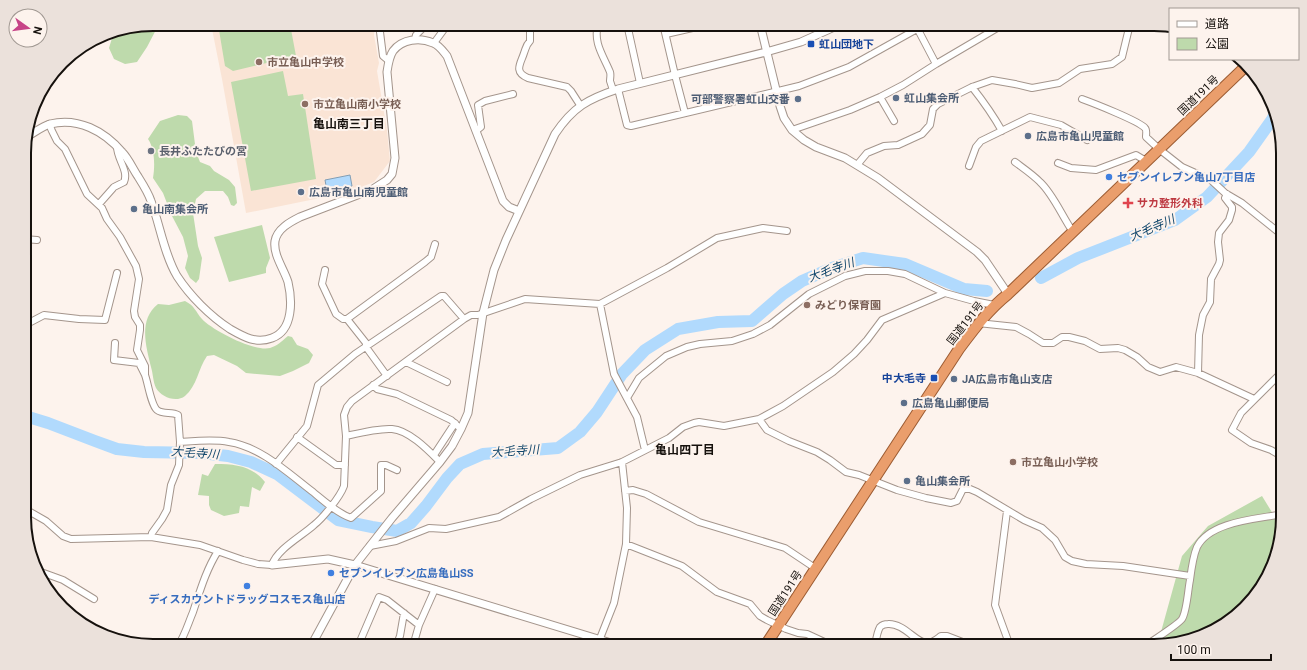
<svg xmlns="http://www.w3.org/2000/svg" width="1307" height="670" viewBox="0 0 1307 670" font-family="Roboto,'Noto Sans JP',sans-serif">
  <rect width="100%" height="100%" fill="#fdf3ed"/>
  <!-- built -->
  <path fill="#fae4d5" d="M211 24H375L374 35 379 63 377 71 387 130 390 161 374 182 359 188 325 197 246 213 222 79Z"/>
  <!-- green -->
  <path fill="#bedaac" d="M153 24H159L147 47 137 62 125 64 114 59 109 48 113 35 116 31Z
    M218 24H290L296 56 233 71 225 66Z
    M283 71 288 96 303 94 316 179 251 191 231 82Z
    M178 115 187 116 192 121 196 152 200 162 210 166 214 171 229 180 235 187 237 203 234 206 231 205 228 197 223 191H205L196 199 193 213 198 246 202 258 199 279 196 283 190 278 185 268 188 256 183 237 172 216 163 193 153 178C155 166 155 149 148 139L160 121Z
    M262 225 270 258 266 268V273L229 282 214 237Z
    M185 301C195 306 195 311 202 319 212 330 254 352 270 348 277 346 282 341 288 336L292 337 297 345 308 349 313 355 309 363 293 371 280 376 246 373 237 366 214 355 207 356C198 369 197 386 185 396 176 403 161 397 156 388 153 382 153 373 151 367 146 346 138 320 158 304L169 305Z
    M215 464C236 464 252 466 265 482L260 491 252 487 249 507 240 506 239 513 224 516 211 510 209 505V496L198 495 202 474 208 476Z
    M1262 496 1281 527 1270 574 1226 624 1160 646 1159 639 1182 556 1208 526Z"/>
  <!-- water -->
  <path fill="#b1dafd" stroke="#829eb5" d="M350 175 352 186 327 191 325 180Z"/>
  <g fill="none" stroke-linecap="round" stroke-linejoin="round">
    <!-- river -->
    <path stroke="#b1dafd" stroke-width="12" d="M1041 278 1078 258 1175 220 1207 197 1249 152 1271 121 1274 116
      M25 416 48 423 95 441 117 449 144 452 201 453 228 456 251 462 277 474 338 520 372 527 397 531 411 523 426 506 447 478 460 464 483 454 558 448 580 432 597 412 622 374 645 350 678 329 718 322 752 321 783 294 802 281 832 268 863 258 905 264 964 289 987 291"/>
    <!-- minor casing -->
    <g stroke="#a4958c" stroke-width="8">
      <path id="minor" d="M379 24 383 56 389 61
        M530 24V41C526 45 526 48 524 53 521 63 513 72 528 78L567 87 571 91 580 105
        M598 24C593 43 603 55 610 72 611 75 610 78 610 81 611 84 612 87 613 90
        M627 24 640 83
        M663 24 675 75 685 113
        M915 24 936 64
        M666 34 710 24
        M415 39 416 35 427 24
        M434 43 448 24
        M972 87C983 101 993 115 1002 131
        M618 89 627 125 631 126 799 86 849 67 926 24
        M880 97 894 121
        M1082 99C1093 103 1139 121 1145 128 1147 130 1146 134 1146 137L1159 149 1182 167 1211 180 1225 193 1242 203 1282 235
        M49 124 52 131 57 141 65 149 87 194 102 208 107 219 120 237 136 266 139 279 134 311 135 317 140 325V330L137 350 145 366V374
        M792 130 850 110 880 97 903 85 936 64 1004 24
        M476 131 481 127 478 105 485 101 513 94
        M1015 162C1023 168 1032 174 1040 182 1053 194 1062 216 1073 232
        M1058 163 1071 168 1096 170 1136 155 1146 161
        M857 165 867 153 884 146 898 145 922 134 930 125 933 109 938 104 972 87 992 80 1015 84 1032 88 1059 83 1080 69 1112 64 1122 57 1130 24
        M969 166 976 147 981 141 1030 117 1061 125 1087 140
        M99 204 114 187 124 182C129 171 117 159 117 147
        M24 239 37 240
        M325 270 322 284 336 314 343 319H347L425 262 431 257 435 244
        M600 304 614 374 637 417 645 450
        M347 319 366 343V347L387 376
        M978 323 1016 327 1029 334 1043 343H1053L1062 337H1069L1085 341 1100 349 1118 348 1125 350 1137 357 1148 367 1160 372 1176 367 1198 373 1254 399
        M25 325 44 315 79 319 105 320 117 273
        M115 343 114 360 139 363C141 367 143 371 145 375 148 383 151 405 157 410 163 415 172 411 178 415L180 442 179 465 171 485 167 510 162 519 152 533 151 537
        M406 362 447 382
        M1283 371 1241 413 1232 430 1251 443 1271 450 1283 457
        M1198 373 1199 335 1203 315 1210 302 1211 279 1219 264 1220 260 1218 242 1219 233 1229 220 1232 210V207L1225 198 1227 194
        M373 385 377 389 397 394 451 420 461 429
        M627 398 639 378 666 356 687 347 700 344 732 341 753 334 770 325 809 294 845 276 865 271H888L905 274 945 293
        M759 419 767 430 789 441 817 452 830 460 846 472 859 475 897 490 926 498 951 503 957 501 963 489H970L977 492 1024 520 1042 528 1055 540 1065 557 1072 561 1086 564 1123 566 1190 576
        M346 436C359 433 379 428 392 429 409 430 429 451 440 462
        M297 437 336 465H345
        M180 442C196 441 213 439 229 442 261 447 288 473 313 492 324 501 337 513 351 518L381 491V465H386L397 470
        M434 455 455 423
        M276 464 307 426 318 385 355 354 441 296H444L464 319
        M625 491 633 490 646 494 699 522 785 548 815 568
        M25 509 46 521 63 536 71 539 151 537 200 545 243 560 258 564 272 565C277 549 302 536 314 525 323 518 340 497 344 486L346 436 344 415 347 407 352 401 464 319 471 315H478L525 299 600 304 667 268 717 238 763 228 787 231
        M1007 511 995 605 1010 646
        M626 544 682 566 717 592 750 604 760 616 767 620 786 629 798 633 807 634 833 646
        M370 546 396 541 429 528 446 529 499 517 531 499 580 475 622 462 669 438 683 427 694 423 699 422 724 426 759 419 783 406 833 372 854 354 867 340 882 320 945 293 974 301 994 305
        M41 572 63 580 94 599
        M178 646C185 635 188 624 193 612 200 591 206 570 218 551
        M358 646 379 597 387 600 419 625
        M396 646 400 636 404 613
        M413 646 419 625 435 589
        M597 646 614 603 626 544 627 508 622 462
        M875 646C876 640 877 632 880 627 882 625 885 624 888 624 904 623 916 643 927 643 933 643 937 639 941 636H947L973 646
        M1145 646C1152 641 1179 624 1182 619 1187 611 1188 589 1190 580 1191 572 1194 554 1197 547 1210 521 1258 519 1283 514"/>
    </g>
    <!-- tertiary casing -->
    <g stroke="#a4958c" stroke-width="9">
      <path id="tertiary" d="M760 24 780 106 784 118 792 130 804 140 816 147 845 158 878 178 977 252 985 260 1008 294
        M26 137C34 133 41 127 50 124 78 117 104 131 122 152 128 158 132 167 137 175 142 183 148 192 151 201 160 225 164 254 177 276 190 296 210 316 230 329 244 337 256 344 272 338 294 330 292 299 288 282 284 269 273 255 275 241 277 229 290 222 300 217L373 189 387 180 392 174 395 158 387 72C388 65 389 57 393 51 402 39 420 37 433 43 439 45 443 51 447 56L503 201 509 207 519 211
        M272 565 328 559 355 565 621 646
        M311 646 355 565 392 518 440 462 452 446 461 429 468 413 483 313 494 270 506 240 555 134C573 107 588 99 618 89L766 52 801 42 841 24"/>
    </g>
    <!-- trunk casing -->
    <g stroke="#9c5c33" stroke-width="12">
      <path id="trunk" d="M765 646 959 349C974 329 988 310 1008 294L1246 66"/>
    </g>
    <!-- minor -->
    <use href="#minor" stroke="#fff" stroke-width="6"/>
    <!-- tertiary -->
    <use href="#tertiary" stroke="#fff" stroke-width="7"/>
    <!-- trunk -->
    <use href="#trunk" stroke="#ea9e6c" stroke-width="10"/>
  </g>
  <!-- markers -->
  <g fill="#1a4fb4" stroke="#fdf3ed" stroke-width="1.5">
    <rect x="807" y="40" width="8" height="8" rx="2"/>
    <rect x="930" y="374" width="8" height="8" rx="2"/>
  </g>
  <g fill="#8d6e63" stroke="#fdf3ed" stroke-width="1.5">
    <circle cx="259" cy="62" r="4"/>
    <circle cx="305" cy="104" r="4"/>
    <circle cx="807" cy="305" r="4"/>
    <circle cx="1013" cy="462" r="4"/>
  </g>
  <g fill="#5c6f8a" stroke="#fdf3ed" stroke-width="1.5">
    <circle cx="896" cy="98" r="4"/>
    <circle cx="798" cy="99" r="4"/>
    <circle cx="1028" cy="136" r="4"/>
    <circle cx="301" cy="192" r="4"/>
    <circle cx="134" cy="209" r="4"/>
    <circle cx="954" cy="379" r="4"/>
    <circle cx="904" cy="403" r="4"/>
    <circle cx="907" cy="481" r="4"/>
  </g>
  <circle fill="#6b7280" stroke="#fdf3ed" stroke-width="1.5" cx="151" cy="151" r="4"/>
  <g fill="#3f7fe0" stroke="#fdf3ed" stroke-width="1.5">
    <circle cx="1109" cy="177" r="4"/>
    <circle cx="331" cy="573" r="4"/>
    <circle cx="247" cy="586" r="4"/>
  </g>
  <path fill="#e0444e" stroke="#fdf3ed" stroke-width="1.5" d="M1126 197h4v4h4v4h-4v4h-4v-4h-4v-4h4z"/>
  <g text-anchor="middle" stroke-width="4" stroke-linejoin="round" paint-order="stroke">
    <!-- transit labels -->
    <g font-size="11" font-weight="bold" fill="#164399" stroke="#fdf3ed" text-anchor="start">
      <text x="819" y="48">虹山団地下</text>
      <text x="926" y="382" text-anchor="end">中大毛寺</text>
    </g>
    <!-- education labels -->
    <g font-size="11" font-weight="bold" fill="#785e54" stroke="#fdf3ed" text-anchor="start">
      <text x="267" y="66">市立亀山中学校</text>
      <text x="313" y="108">市立亀山南小学校</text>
      <text x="815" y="309">みどり保育園</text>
      <text x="1021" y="466">市立亀山小学校</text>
    </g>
    <!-- street labels -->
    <g font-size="11" fill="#16110d" stroke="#fdf3ed">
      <text transform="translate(1198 95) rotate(-44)" y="4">国道191号</text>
      <text transform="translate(965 323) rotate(-52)" y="4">国道191号</text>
      <text transform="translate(785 593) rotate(-57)" y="4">国道191号</text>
    </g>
    <!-- service labels -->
    <g font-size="11" font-weight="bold" fill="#4e5e75" stroke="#fdf3ed" text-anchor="start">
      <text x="904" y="102">虹山集会所</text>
      <text x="790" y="103" text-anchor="end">可部警察署虹山交番</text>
      <text x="1036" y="140">広島市亀山児童館</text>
      <text x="309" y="196">広島市亀山南児童館</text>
      <text x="142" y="213">亀山南集会所</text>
      <text x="962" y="383">JA広島市亀山支店</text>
      <text x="912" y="407">広島亀山郵便局</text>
      <text x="915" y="485">亀山集会所</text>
    </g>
    <!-- worship labels -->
    <g font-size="11" font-weight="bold" fill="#5b616d" stroke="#fdf3ed" text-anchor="start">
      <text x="159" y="155">長井ふたたびの宮</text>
    </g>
    <!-- shop labels -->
    <g font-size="11" font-weight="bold" fill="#366cbe" stroke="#fdf3ed" text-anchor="start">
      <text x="1117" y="181">セブンイレブン亀山7丁目店</text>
      <text x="339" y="577">セブンイレブン広島亀山SS</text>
      <text x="247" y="603" text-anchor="middle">ディスカウントドラッグコスモス亀山店</text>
    </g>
    <!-- health labels -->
    <g font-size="11" font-weight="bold" fill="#be3a42" stroke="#fdf3ed" text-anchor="start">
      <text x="1137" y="207">サカ整形外科</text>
    </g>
    <!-- neighbourhood labels -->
    <g font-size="12" font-weight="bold" fill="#16110d" stroke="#fdf3ed">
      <text x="349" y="128">亀山南三丁目</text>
      <text x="685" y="454">亀山四丁目</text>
    </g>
    <!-- water labels -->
    <g font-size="12" font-style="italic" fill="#12476c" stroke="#fdf3ed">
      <text transform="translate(1152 228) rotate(-23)" y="4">大毛寺川</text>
      <text transform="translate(831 270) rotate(-20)" y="4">大毛寺川</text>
      <text transform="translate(515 451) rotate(-4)" y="4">大毛寺川</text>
      <text transform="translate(195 453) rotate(4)" y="4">大毛寺川</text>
    </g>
  </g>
  <!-- crop -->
  <path d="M0 0H1307V670H0ZM153 31H1154A122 122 0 0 1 1276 153V517A122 122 0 0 1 1154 639H153A122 122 0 0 1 31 517V153A122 122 0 0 1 153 31Z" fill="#ebe1db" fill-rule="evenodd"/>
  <path fill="none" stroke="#16110d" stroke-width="2" d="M153 31H1154A122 122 0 0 1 1276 153V517A122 122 0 0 1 1154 639H153A122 122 0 0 1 31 517V153A122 122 0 0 1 153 31Z"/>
  <!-- legend -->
  <rect x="1169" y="8" width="130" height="52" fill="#fdf3ed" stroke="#a19993"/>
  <rect x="1177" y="21" width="20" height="6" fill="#ffffff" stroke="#a19993"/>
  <text x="1205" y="28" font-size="12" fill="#16110d">道路</text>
  <rect x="1177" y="38" width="20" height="12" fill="#bedaac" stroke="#a19993"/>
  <text x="1205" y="48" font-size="12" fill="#16110d">公園</text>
  <!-- north arrow -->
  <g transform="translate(28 28) rotate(104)"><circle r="19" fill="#fdf3ed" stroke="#a19993"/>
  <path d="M0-3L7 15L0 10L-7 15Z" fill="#c74387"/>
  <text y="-6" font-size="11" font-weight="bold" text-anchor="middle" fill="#16110d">N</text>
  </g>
  <!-- scale -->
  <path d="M1171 654v6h100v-6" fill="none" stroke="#16110d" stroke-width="2"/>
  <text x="1177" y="654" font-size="12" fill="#16110d" stroke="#fdf3ed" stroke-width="3" paint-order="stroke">100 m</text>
</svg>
